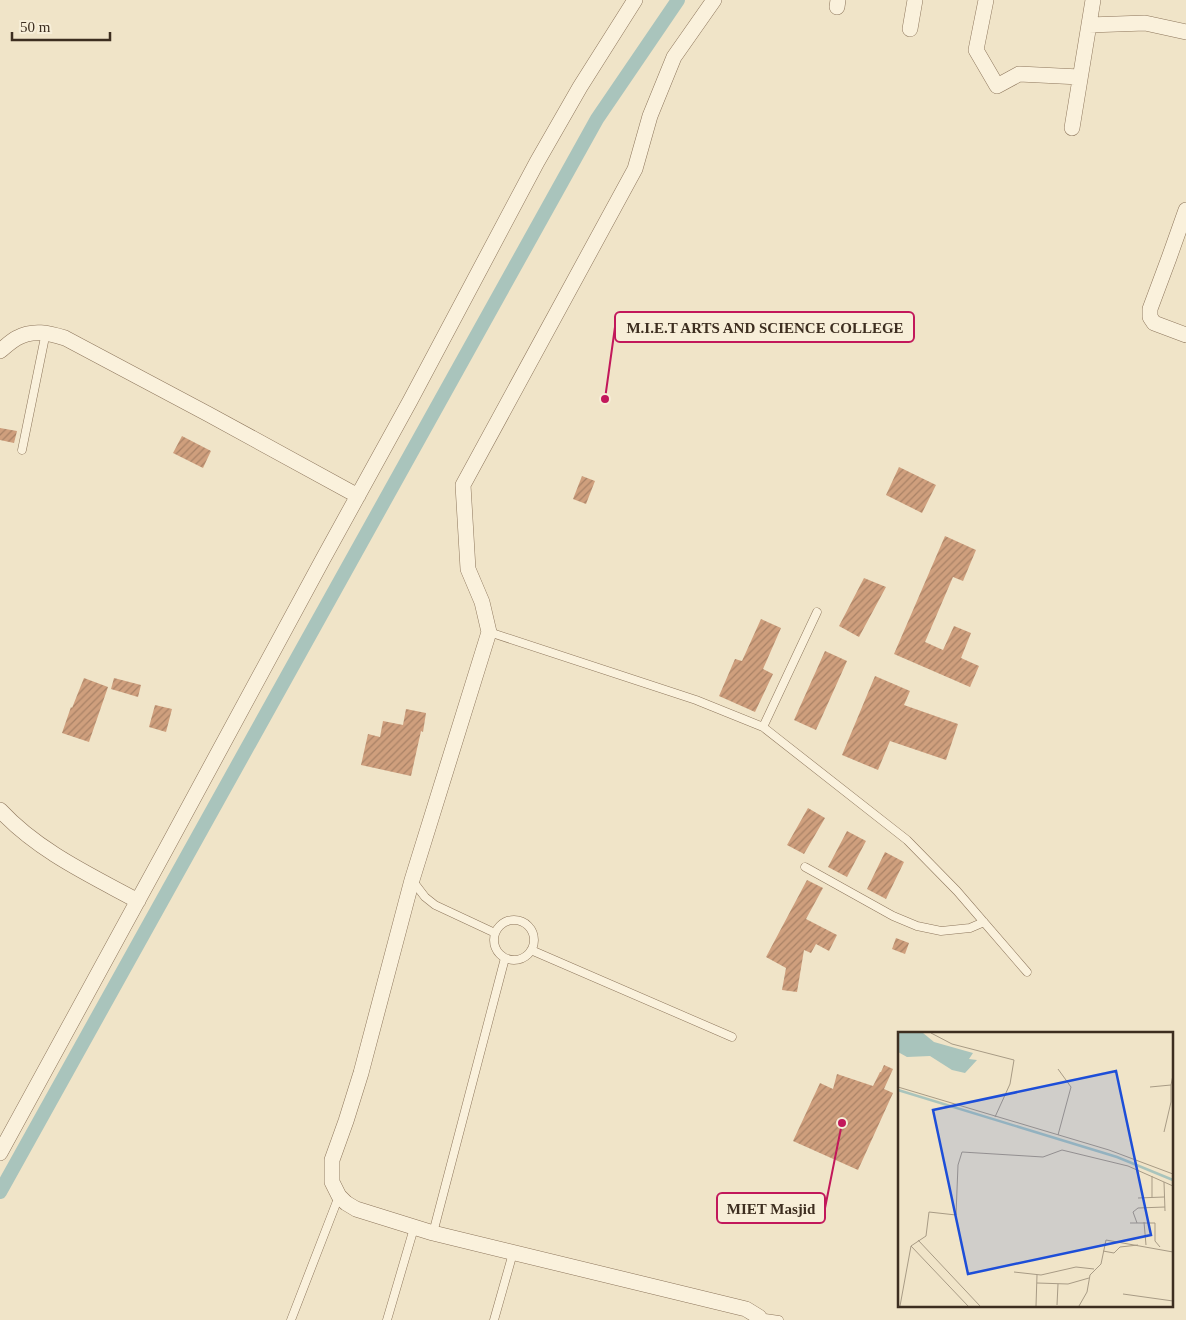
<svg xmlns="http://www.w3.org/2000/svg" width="1186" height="1320" viewBox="0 0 1186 1320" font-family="Georgia,serif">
  <defs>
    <pattern id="building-hatch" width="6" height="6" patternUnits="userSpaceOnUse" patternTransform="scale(1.25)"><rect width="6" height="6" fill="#cf9f7d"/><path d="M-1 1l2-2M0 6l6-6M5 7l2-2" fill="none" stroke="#a98266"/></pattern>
  </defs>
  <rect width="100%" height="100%" fill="#f0e4c8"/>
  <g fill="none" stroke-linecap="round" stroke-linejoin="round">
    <!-- canal -->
    <path stroke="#a9c4bc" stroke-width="14" d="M0 1192 597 119 678 0"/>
  </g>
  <!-- building -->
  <path fill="url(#building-hatch)" d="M0 428 17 431 14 443 0 440Z
    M182 436 211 451 203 468 173 453Z
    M899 467 936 485 922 513 886 495Z
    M582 476 595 481 586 504 573 499Z
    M945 536 976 550 963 581 953 577 925 642 943 650 954 626 971 633 961 658 979 666 970 687 894 654Z
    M864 578 886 587 859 637 839 626Z
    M761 619 781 628 763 669 773 674 755 712 719 696 735 659 742 661Z
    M825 651 847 661 816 730 794 720Z
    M875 676 910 691 904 705 958 724 946 760 890 741 878 770 842 755Z
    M84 678 108 687 89 742 62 733 71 707 72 708Z
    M114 678 141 685 138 697 111 689Z
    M155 705 172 709 166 732 149 727Z
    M406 709 426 713 423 732 421 731 411 776 361 765 368 734 380 737 383 721 403 725Z
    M808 808 825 818 804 854 787 845Z
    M847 831 866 841 847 877 828 867Z
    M885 852 904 862 886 899 867 889Z
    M807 880 823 888 806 919 837 935 829 951 816 944 811 953 804 950 797 992 782 990 786 968 766 957Z
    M896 938 909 943 905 954 892 949Z
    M884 1065 893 1069 884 1089 893 1093 858 1170 793 1141 820 1083 833 1089 837 1074 873 1086 880 1072H881Z"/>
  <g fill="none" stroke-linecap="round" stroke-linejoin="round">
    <!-- service casing -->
    <g stroke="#8d765c" stroke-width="9">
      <path id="service" d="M22 450 46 332
        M489 632 696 700 763 727 907 840 957 891 1027 972
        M763 727 817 612
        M805 867 893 916 917 926 941 931 970 928 984 922
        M412 880 425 897 435 905 495 933
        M494 940a20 20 0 1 1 40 0a20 20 0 1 1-40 0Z
        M531 950 732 1037
        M433 1233 505 958
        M759 1317 779 1320
        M291 1320 339 1196
        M387 1320 414 1228
        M494 1320 513 1253"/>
    </g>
    <!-- minor casing -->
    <g stroke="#8d765c" stroke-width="16">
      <path id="minor" d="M714 0 674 57 650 116 635 169 463 485 468 569 482 602 489 632 412 880 361 1073 346 1121 332 1160V1182L339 1196 346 1203 356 1209 433 1233 746 1309 759 1317V1320
        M986 0 976 50 997 86 1019 74 1080 77
        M837 7 838 0
        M1089 25 1145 23 1186 32
        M910 29 915 0
        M1072 128 1093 0
        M1186 210 1169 258 1150 309V317L1154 323 1186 335
        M0 351C5 347 11 341 17 338 33 329 49 333 65 338L208 414 358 496
        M0 810C38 851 90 875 138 901
        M0 1153 166 849 323 559 410 401 537 162 580 87 635 0"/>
    </g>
    <!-- service -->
    <use href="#service" stroke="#faf1dc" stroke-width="8"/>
    <!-- minor -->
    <use href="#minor" stroke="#faf1dc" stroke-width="15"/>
  </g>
  <!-- overview -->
  <g transform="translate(898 1032)">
    <rect width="275" height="275" fill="#f0e4c8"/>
    <path d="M0 1H25L36 10 75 21 71 27 79 28 67 41 54 38 32 24 9 25 0 20Z" fill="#a9c4bc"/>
    <path fill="none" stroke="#a9c4bc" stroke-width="2.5" d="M0 58 219 125 275 148"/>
    <path fill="none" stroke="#a89b85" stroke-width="1" d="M33 1 54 12 116 28 112 52 97 85M0 55 211 118 275 142M252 55 273 53 275 43M266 100 273 70V53M160 103 173 55 160 37M254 144V166M266 150 267 179M240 166 266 165M246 190 248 213M232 191H257V209L262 215M239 191 235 180 240 176 267 175M20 208 82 274M13 214 70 274M205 219 216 221 222 215 240 213M116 240 143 243 178 235 196 237M139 251 170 252 191 246M225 262 275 269M159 273 160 252M2 274 13 214 28 204 31 180 58 183 60 133 64 120 145 125 164 118 230 134 275 154M138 274 139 243M181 274 189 260 192 243 203 232 208 208 275 220"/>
    <path fill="#1d4ed8" fill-opacity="0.15" stroke="#1d4ed8" stroke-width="2.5" d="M218 39 253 203 70 242 35 78Z"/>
    <rect width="275" height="275" fill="none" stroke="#3d2e20" stroke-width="2.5"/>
  </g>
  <!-- callouts -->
  <path fill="none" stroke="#c2185b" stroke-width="2" d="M605 399L615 327M842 1123L825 1208"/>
  <g fill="#c2185b" stroke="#f7eed8" stroke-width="2">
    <circle cx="605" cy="399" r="5"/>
    <circle cx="842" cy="1123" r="5"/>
  </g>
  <g fill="#f7eed8" stroke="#c2185b" stroke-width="2">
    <rect x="615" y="312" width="299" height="30" rx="5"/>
    <rect x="717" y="1193" width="108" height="30" rx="5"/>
  </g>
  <g font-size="15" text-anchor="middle" font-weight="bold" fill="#3d2e20">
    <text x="765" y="333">M.I.E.T ARTS AND SCIENCE COLLEGE</text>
    <text x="771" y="1214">MIET Masjid</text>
  </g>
  <!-- scale -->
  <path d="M12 32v8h98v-8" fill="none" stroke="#3d2e20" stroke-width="2.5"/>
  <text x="20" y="32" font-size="15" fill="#3d2e20" stroke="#f7eed8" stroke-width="4" paint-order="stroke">50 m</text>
</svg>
